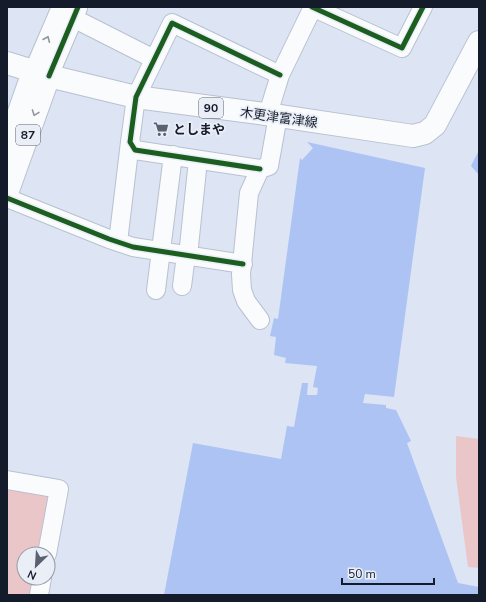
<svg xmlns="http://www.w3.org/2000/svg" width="486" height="602" viewBox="0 0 486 602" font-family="'Nunito Sans','Noto Sans JP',sans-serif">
  <rect width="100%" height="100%" fill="#dde4f3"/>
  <!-- green -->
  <path fill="#ebc6c9" d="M456 436 479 439V568L468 567 456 477Z
    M7 480 59 489 47 554H24V578H43L40 595H7Z"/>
  <!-- water -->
  <path fill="#adc3f4" d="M307 142 425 168 394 397 365 394 363 403 386 405V408L396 410 411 441 407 443 458 583 479 587V595H164L193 443 281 459 287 426 294 427 302 383H308L307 395H317L318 388 313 387 317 366 285 363 286 358 274 355 276 337 270 336 274 318 278 319 300 158 302 160 313 148Z
    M479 150V175L471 166Z"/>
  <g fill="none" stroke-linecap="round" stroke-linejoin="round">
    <!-- minor casing -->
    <g stroke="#b9c0d0" stroke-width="20">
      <path id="minor" d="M312 7 402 48 423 7
        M73 18 154 59
        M33 72 61 7
        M49 76 78 8
        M268 114 280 75 313 7
        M260 169 135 150 130 142 136 97 172 23 280 75
        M7 198 109 239 133 247 243 264
        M118 242 130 142
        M188 256 198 160
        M182 286 186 255
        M156 290 173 155
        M260 320 246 301 242 290 241 274 249 193 260 169 269 166 278 116
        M7 480 59 489 47 554
        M39 595 42 578"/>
    </g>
    <!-- major casing -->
    <g stroke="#b9c0d0" stroke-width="24">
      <path id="major" d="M7 63 49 76 136 97 273 115 413 136 425 133 435 125 479 42
        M7 146 33 72
        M7 193 49 76"/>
    </g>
    <!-- minor -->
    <use href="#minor" stroke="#fafbfd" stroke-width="18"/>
    <!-- major -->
    <use href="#major" stroke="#fafbfd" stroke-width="22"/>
    <!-- cycleway casing -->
    <g stroke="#e9eef7" stroke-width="8">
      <path id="cycleway" d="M312 7 402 48 423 7
        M49 76 78 7
        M260 169 135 150 130 142 136 97 172 23 280 75
        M7 198 109 239 133 247 243 264"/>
    </g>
    <!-- cycleway -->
    <use href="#cycleway" stroke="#1b5e20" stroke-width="5"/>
  </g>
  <!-- one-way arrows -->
  <defs><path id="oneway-chevron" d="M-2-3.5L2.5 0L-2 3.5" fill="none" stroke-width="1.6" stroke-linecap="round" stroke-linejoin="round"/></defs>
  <g stroke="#92969e">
    <use href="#oneway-chevron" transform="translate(47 39) rotate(-67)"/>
    <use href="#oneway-chevron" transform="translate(35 113) rotate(110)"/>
  </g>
  <!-- icons -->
  <defs>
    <g id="supermarket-bare" transform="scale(1.2)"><path d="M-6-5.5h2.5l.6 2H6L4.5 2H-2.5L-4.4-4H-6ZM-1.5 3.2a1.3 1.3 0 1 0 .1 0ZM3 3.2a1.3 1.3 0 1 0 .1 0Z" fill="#5a6171" stroke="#e9eef7" stroke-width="2.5" paint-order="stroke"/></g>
  </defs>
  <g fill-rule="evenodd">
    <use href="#supermarket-bare" x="161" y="129"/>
  </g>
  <g text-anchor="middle" stroke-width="3.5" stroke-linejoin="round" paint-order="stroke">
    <!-- shield labels -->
    <g fill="#e9eef7" stroke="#545a68" stroke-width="1">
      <rect x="199" y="98" width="24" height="20" rx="3"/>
      <rect x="16" y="125" width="24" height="20" rx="3"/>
    </g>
    <g font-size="12" font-weight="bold" fill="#141b2b">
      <text x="211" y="112">90</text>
      <text x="28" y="139">87</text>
    </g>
    <!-- street labels -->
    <g font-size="13" fill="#141b2b" stroke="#e9eef7">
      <text transform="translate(279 117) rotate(8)" y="5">木更津富津線</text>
    </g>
    <!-- poi labels -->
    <g font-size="13" font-weight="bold" fill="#141b2b" stroke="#e9eef7" text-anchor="start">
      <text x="173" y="134">としまや</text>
    </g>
  </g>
  <!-- border -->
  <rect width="486" height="602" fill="none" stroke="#141b2b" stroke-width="16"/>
  <!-- north arrow -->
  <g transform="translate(36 566) rotate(205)"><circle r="19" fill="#e9eef7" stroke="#949aa5"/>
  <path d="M0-3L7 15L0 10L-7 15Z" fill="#5a6171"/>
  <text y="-6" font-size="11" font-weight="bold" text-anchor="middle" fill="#141b2b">N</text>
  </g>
  <!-- scale -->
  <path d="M342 578v6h92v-6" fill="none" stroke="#141b2b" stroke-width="2"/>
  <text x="348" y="578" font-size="12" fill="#141b2b" stroke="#e9eef7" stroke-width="3" paint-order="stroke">50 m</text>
</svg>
